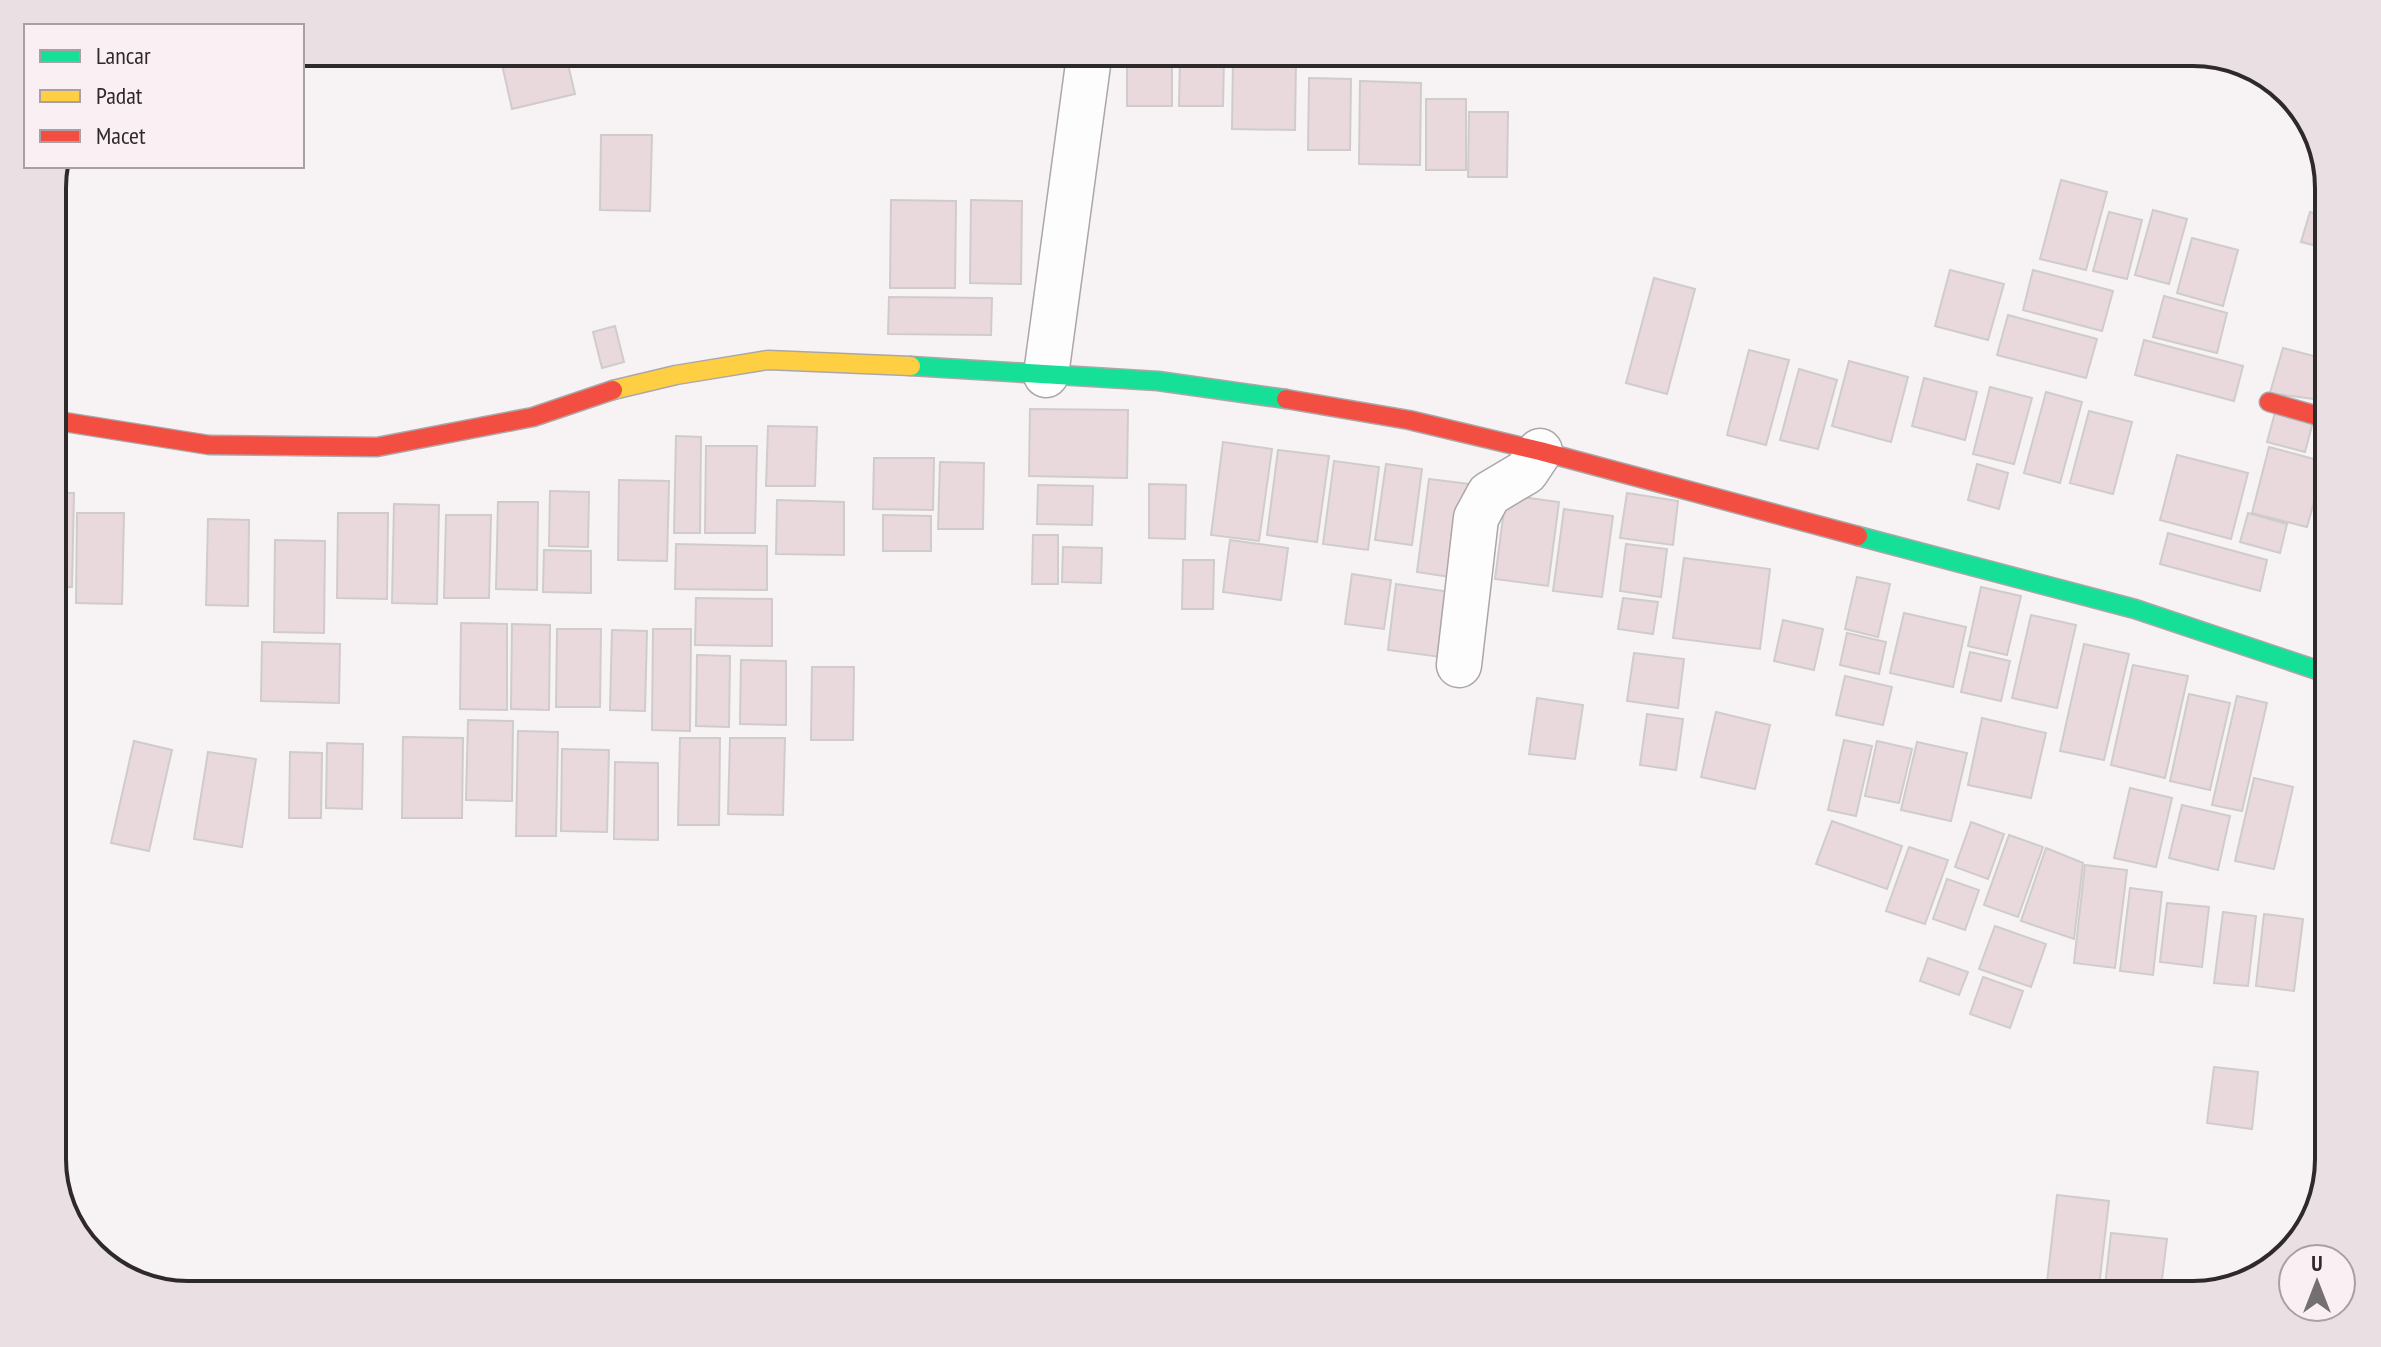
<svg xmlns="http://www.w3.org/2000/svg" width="2381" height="1347" viewBox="0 0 2381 1347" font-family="'PT Sans Narrow',sans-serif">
  <rect width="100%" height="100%" fill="#f7f2f4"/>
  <!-- building -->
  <path fill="#ead9dc" stroke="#cfcccc" stroke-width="2" d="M1127 57H1172V106H1127Z
    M1180 57H1224L1223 106H1179Z
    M1233 59H1296L1295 130 1232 129Z
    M501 60H567L575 94 512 109Z
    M1309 78 1351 79 1350 150H1308Z
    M1360 81 1421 83 1420 165 1359 164Z
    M1426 99H1466V170H1426Z
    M1469 112H1508L1507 177H1468Z
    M601 135H652L650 211 600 210Z
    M2328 177 2329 179V205L2321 203Z
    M2061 180 2107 192 2086 270 2040 259Z
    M891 200 956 201 955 288H890Z
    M971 200 1022 201 1021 284 970 283Z
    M2153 210 2187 219 2169 284 2135 275Z
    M2109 212 2142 220 2127 279 2093 271Z
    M2310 212 2329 217V249L2301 242Z
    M2192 238 2238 250 2223 306 2177 293Z
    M1950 270 2004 284 1988 340 1935 326Z
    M2033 270 2113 291 2102 331 2023 310Z
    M1654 278 1695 289 1667 394 1626 383Z
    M2164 296 2227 313 2217 353 2153 337Z
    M889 297 992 298 991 335 888 334Z
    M2008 315 2097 339 2086 378 1997 355Z
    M615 326 624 362 602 368 593 332Z
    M2144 340 2243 366 2234 401 2135 375Z
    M2283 348 2329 360V401L2270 393Z
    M1749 350 1789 360 1766 445 1727 435Z
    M1849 361 1908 377 1891 442 1832 426Z
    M1799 369 1837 380 1818 449 1780 440Z
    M1924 378 1977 392 1965 440 1912 426Z
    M1990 387 2032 398 2014 464 1973 454Z
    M2046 392 2082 402 2060 483 2024 473Z
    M1030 409 1128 410 1127 478 1029 476Z
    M2276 409 2314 418 2305 452 2267 442Z
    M2089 411 2132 422 2113 494 2070 483Z
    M768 426 817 427 815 486H766Z
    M676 436 701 437 700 533H674Z
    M1223 442 1272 449 1259 541 1211 535Z
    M706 446H757L755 533H705Z
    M2269 447 2325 462 2307 527 2252 513Z
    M1278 450 1329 456 1317 542 1267 535Z
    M2177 455 2248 473 2231 539 2160 520Z
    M874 458H934L933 510 873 509Z
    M1334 461 1379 467 1368 550 1323 544Z
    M940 462 984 463 983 529H938Z
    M1386 464 1422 469 1412 545 1375 540Z
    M1977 464 2008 473 1999 509 1968 500Z
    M1429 479 1470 484 1457 578 1417 572Z
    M619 480 669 481 667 561 618 560Z
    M1149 484 1186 485 1185 539 1149 538Z
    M1038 485 1093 486 1092 525 1037 524Z
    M550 491 589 492 588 547 549 546Z
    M52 493H74L72 587H52Z
    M1627 493 1678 501 1673 545 1620 538Z
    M1506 495 1559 502 1548 586 1495 579Z
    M777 500 844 502V555L776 554Z
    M498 502H538L537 590 496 589Z
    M394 504 439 505 437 604 392 603Z
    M1564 509 1613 516 1602 597 1553 591Z
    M77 513H124L122 604 76 603Z
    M338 513H388L387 599 337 598Z
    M2248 513 2287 524 2280 553 2240 542Z
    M446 515H491L489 598H444Z
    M883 515 931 516V551H883Z
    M208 519 249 520 248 606 206 605Z
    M2168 533 2267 560 2260 591 2160 564Z
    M1033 535H1058V584H1032Z
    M275 540 325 541 324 633 274 632Z
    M1230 540 1288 548 1281 600 1223 592Z
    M676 544 767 546V590L675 589Z
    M1626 544 1667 549 1661 597 1620 591Z
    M1063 547 1102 548 1101 583 1062 582Z
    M544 550 591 551V593L543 592Z
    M1684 558 1770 569 1760 649 1673 638Z
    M1183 560H1214L1213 609H1182Z
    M1352 574 1391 580 1384 629 1345 624Z
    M1857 577 1890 584 1878 637 1845 629Z
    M1396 584 1457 593 1448 658 1388 650Z
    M1981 587 2021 596 2007 655 1968 646Z
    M696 598 772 599V646L695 645Z
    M1623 598 1658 602 1653 634 1618 629Z
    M1904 613 1966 627 1953 687 1890 673Z
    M2031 615 2076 625 2057 708 2012 698Z
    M1783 620 1823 629 1814 670 1774 661Z
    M461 623 507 624V710L460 709Z
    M512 624 550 625 549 710 511 709Z
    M557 629H601L600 707H556Z
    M653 629H691L690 731 652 730Z
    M612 630 647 631 645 711 610 710Z
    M1847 633 1886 642 1879 674 1840 665Z
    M262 642 340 644 339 703 261 701Z
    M2084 644 2129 654 2104 760 2060 751Z
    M1970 652 2010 661 2001 701 1961 692Z
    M1634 653 1684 659 1678 708 1627 701Z
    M697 655 730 656 729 727 696 726Z
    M741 660 786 661V725L740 724Z
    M2133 665 2188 676 2165 778 2111 765Z
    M812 667H854L853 740H811Z
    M1845 676 1892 687 1883 725 1836 715Z
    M2189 694 2230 703 2210 790 2170 781Z
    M2237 696 2267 703 2242 811 2212 805Z
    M1537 698 1583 705 1575 759 1529 754Z
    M1716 712 1770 725 1755 789 1701 777Z
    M1647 714 1683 719 1676 770 1640 765Z
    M1982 718 2046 733 2031 798 1968 785Z
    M468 720 513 721 512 801 466 800Z
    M518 731 558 732 556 836H516Z
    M403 737 463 738 462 818H402Z
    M680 738H720L719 825H678Z
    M730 738H785L783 815 728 814Z
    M1844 740 1872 746 1856 816 1828 810Z
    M134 741 172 750 149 851 111 843Z
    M1877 741 1912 749 1899 803 1865 796Z
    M1917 742 1967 753 1951 821 1901 810Z
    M327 743 363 744 362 809 326 808Z
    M562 749 609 750 607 832 561 831Z
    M208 752 256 759 242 847 194 839Z
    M290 752 322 753 321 818H289Z
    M615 762 658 763V840L614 839Z
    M2254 778 2293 787 2274 869 2235 861Z
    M2130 788 2172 798 2156 867 2114 858Z
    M2182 805 2230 816 2218 870 2169 858Z
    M1832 821 1902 846 1887 889 1816 864Z
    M1971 822 2004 834 1988 879 1955 867Z
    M2009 835 2043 847 2018 917 1984 905Z
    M1909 847 1948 860 1925 924 1886 911Z
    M2046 848 2083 863 2074 939 2021 921Z
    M2085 865 2127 870 2115 968 2074 963Z
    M1947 879 1979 890 1965 930 1933 919Z
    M2130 888 2162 892 2153 975 2120 971Z
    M2167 903 2209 907 2202 967 2160 962Z
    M2223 912 2256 916 2248 986 2214 983Z
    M2264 914 2303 919 2294 991 2256 986Z
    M1995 926 2046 944 2031 987 1979 969Z
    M1928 958 1968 972 1959 995 1920 981Z
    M1983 977 2023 991 2010 1028 1970 1014Z
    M2214 1067 2258 1072 2252 1129 2207 1123Z
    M2057 1195 2109 1201 2098 1295 2046 1291Z
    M2111 1233 2167 1239 2160 1295H2104Z"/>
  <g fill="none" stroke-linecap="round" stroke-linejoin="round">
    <!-- street casing -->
    <g stroke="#aba7a9" stroke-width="47">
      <path id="street" d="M1046 375 1089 57
        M1459 665 1476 518 1489 494 1526 472 1540 451"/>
    </g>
    <!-- fast casing -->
    <g stroke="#aba7a9" stroke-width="21">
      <path id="fast" d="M911 366 1158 381 1286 399
        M1858 536 2135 609 2329 674"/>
    </g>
    <!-- slow casing -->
    <g stroke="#aba7a9" stroke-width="21">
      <path id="slow" d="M613 390 676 375 768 360 911 366"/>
    </g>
    <!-- jam casing -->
    <g stroke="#aba7a9" stroke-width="21">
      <path id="jam" d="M1286 399 1409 420 1540 451 1858 536
        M2269 402 2329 419
        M52 420 209 445 377 447 533 417 613 390"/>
    </g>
    <!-- street -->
    <use href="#street" stroke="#fefdfd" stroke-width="44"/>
    <!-- fast -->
    <use href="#fast" stroke="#16e098" stroke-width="18"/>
    <!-- slow -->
    <use href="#slow" stroke="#ffcf43" stroke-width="18"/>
    <!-- jam -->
    <use href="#jam" stroke="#f24e42" stroke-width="18"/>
  </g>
  <!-- crop -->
  <path d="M0 0H2381V1347H0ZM188 66H2193A122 122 0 0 1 2315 188V1159A122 122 0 0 1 2193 1281H188A122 122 0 0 1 66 1159V188A122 122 0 0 1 188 66Z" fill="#eadfe3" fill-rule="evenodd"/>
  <path fill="none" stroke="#2e2a2c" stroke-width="4" d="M188 66H2193A122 122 0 0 1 2315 188V1159A122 122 0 0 1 2193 1281H188A122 122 0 0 1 66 1159V188A122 122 0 0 1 188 66Z"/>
  <!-- legend -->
  <rect x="24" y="24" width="280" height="144" fill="#faeff3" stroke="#a8a0a3" stroke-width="2"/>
  <rect x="40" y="50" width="40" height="12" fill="#16e098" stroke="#a8a0a3" stroke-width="2"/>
  <text x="96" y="64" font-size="24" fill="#2e2a2c">Lancar</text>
  <rect x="40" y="90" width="40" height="12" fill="#ffcf43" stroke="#a8a0a3" stroke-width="2"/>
  <text x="96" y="104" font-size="24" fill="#2e2a2c">Padat</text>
  <rect x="40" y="130" width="40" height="12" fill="#f24e42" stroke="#a8a0a3" stroke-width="2"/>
  <text x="96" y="144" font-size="24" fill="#2e2a2c">Macet</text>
  <!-- north arrow -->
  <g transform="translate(2317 1283)"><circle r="38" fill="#faeff3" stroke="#a8a0a3" stroke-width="2"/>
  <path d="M0-6L14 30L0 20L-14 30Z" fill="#747072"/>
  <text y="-12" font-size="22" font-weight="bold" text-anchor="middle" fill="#2e2a2c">U</text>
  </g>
</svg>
